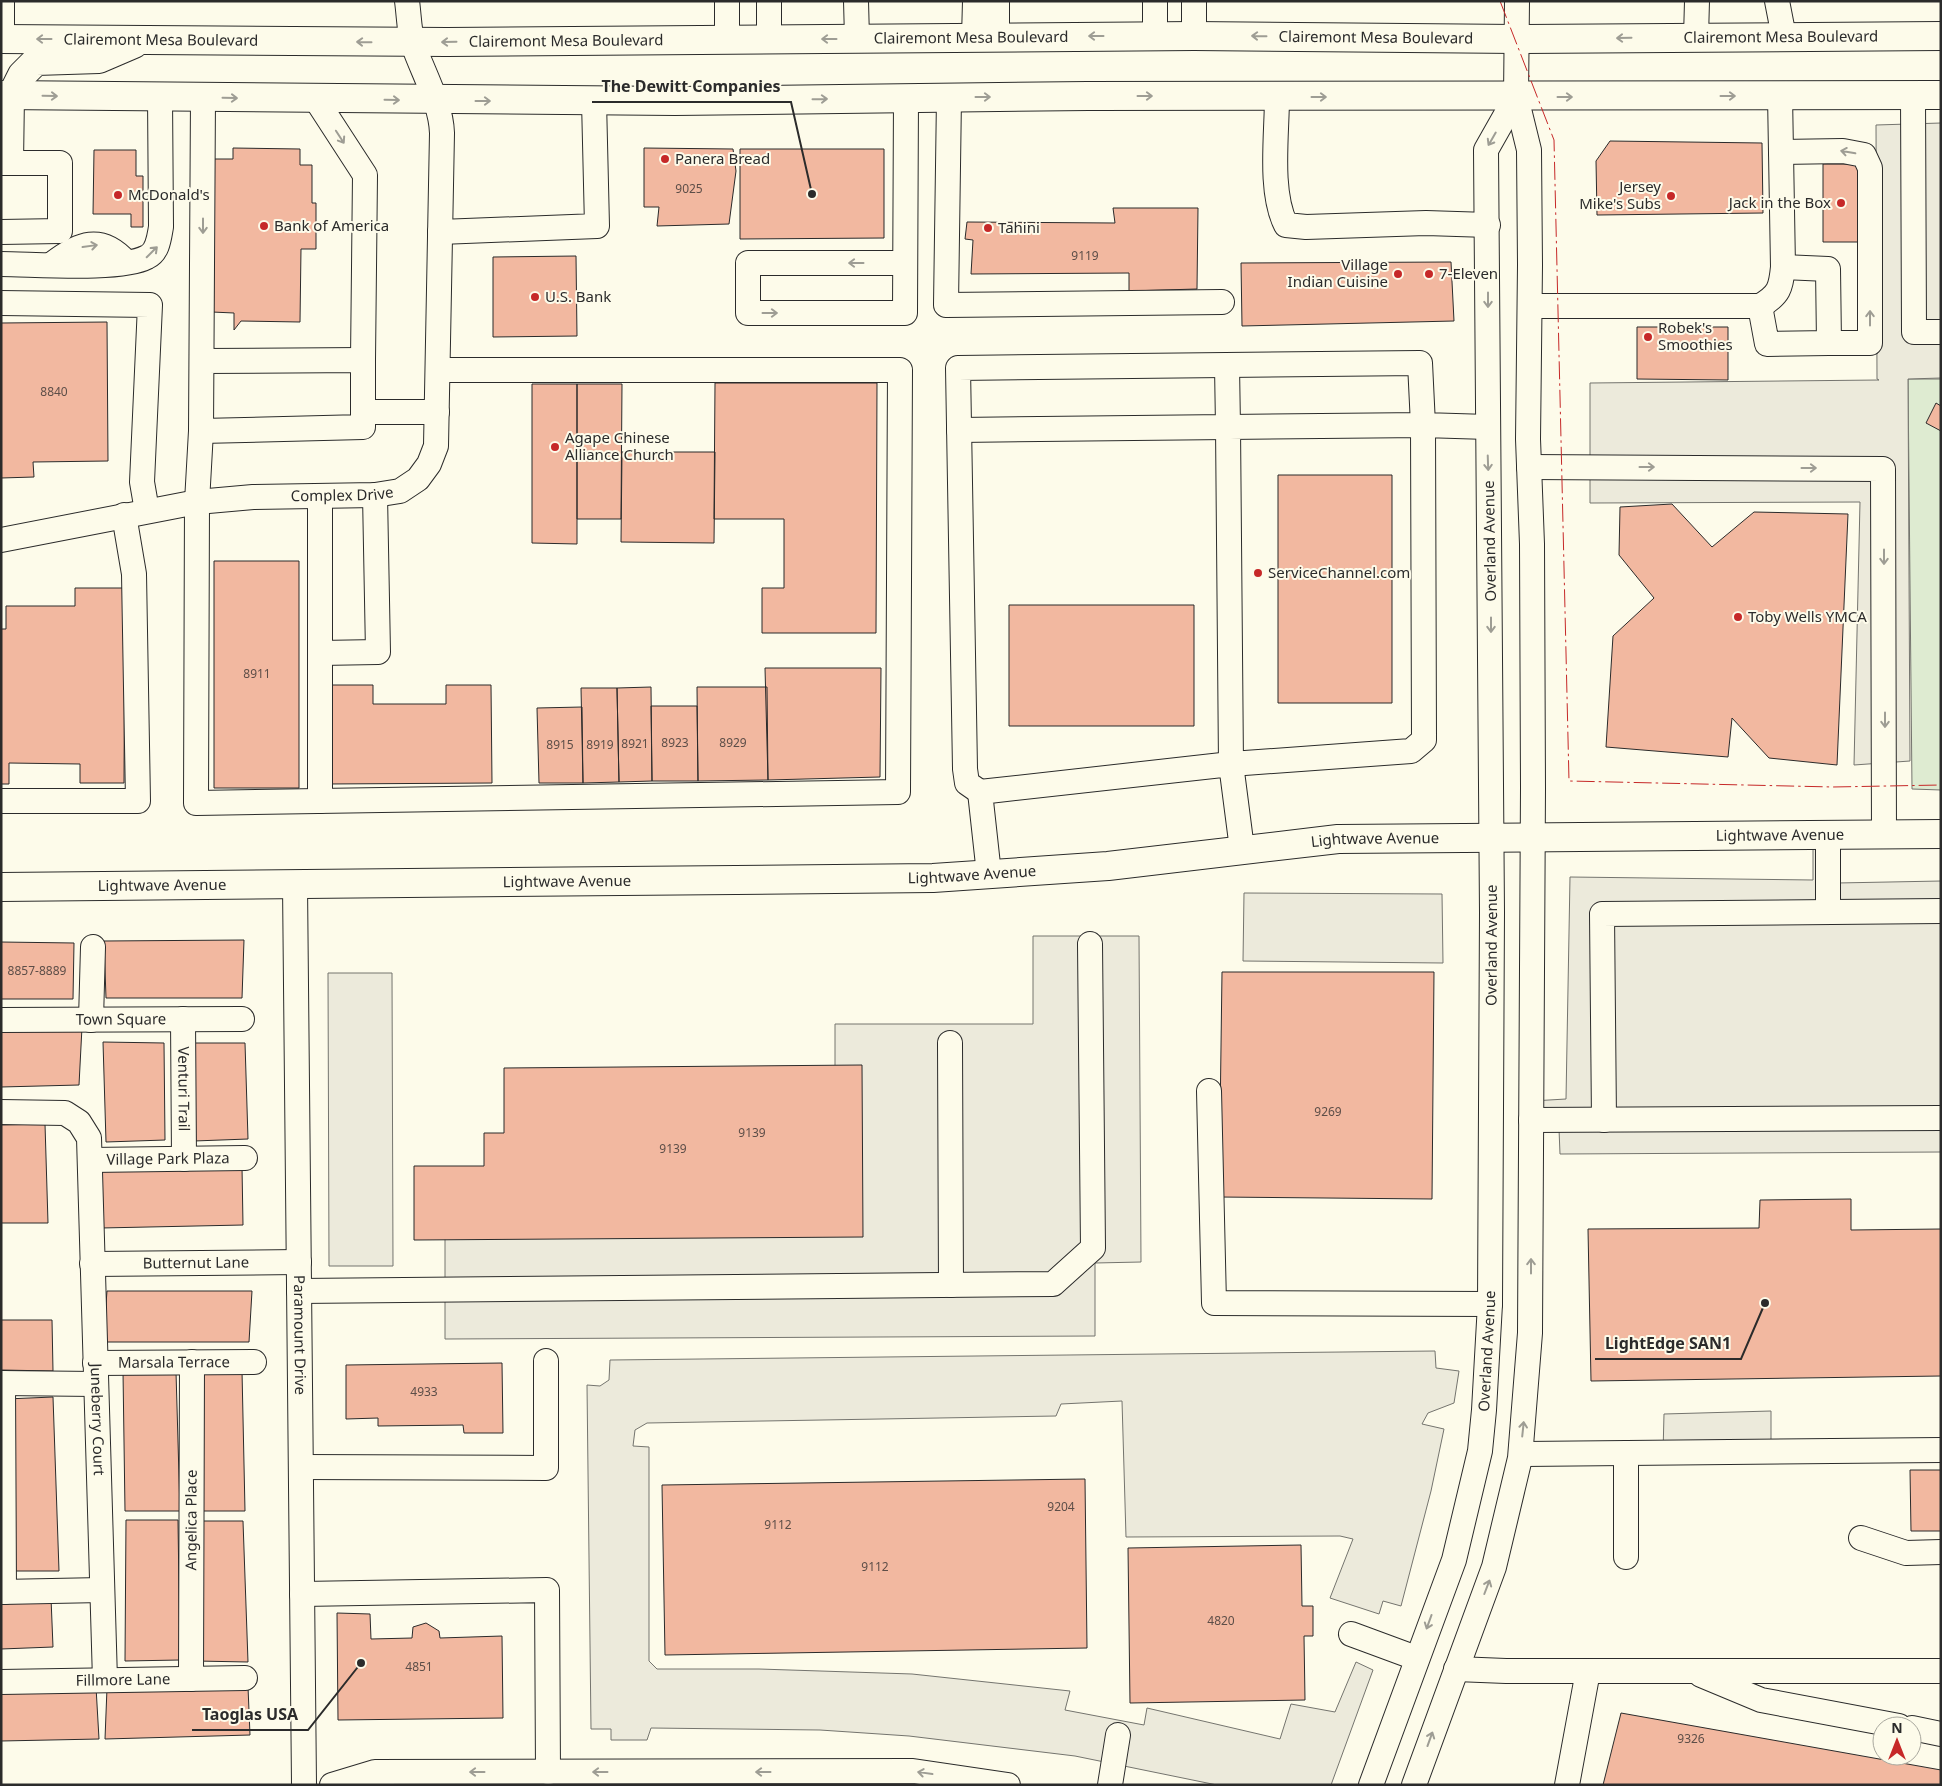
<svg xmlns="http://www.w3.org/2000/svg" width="1942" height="1786" viewBox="0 0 1942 1786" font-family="'Noto Sans',sans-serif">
  <rect width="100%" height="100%" fill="#fdfbea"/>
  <!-- green -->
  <path fill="#deebd1" stroke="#74746e" d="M1908 379H1941V790L1912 789Z"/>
  <!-- parking -->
  <path fill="#eceadb" stroke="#74746e" d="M1941 123V378L1908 379 1910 761 1854 765 1860 502 1590 503V383L1879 380 1877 379 1876 125Z
    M1813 835 1837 883 1941 881V1152L1560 1154 1559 1129 1532 1101 1566 1099 1570 877 1813 880Z
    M1244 893 1442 894 1443 963 1243 961Z
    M1033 936H1139L1141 1262 1095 1263V1336L445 1339V1236L835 1234V1024H1033Z
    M328 973H392L393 1266H329Z
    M1435 1351 1436 1368 1459 1371 1454 1403 1428 1413 1422 1424 1444 1429 1431 1491 1401 1606 1383 1601 1379 1614 1330 1598 1353 1539 1340 1536 1126 1537 1122 1401 1061 1404 1056 1416 647 1423 635 1430 633 1446 649 1447V1661L657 1669H759L912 1674 1070 1691 1065 1710 1144 1725 1147 1708 1280 1739 1291 1704 1335 1712 1356 1662 1373 1670 1331 1785H1217L1075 1756 909 1736 820 1730 651 1728 647 1740H611V1729H591L587 1385 600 1386 609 1380 610 1360Z
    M1771 1411V1451L1663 1453 1664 1414Z"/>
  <!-- building -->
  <path fill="#f2b8a0" stroke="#2b2b2b" d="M1610 141 1762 143 1763 213 1597 215 1596 161Z
    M233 148 300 149V165H312V203H316V249H301L300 322 241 321 234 330V313L212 312 214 159H233Z
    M644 148 733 149 736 171 729 224 657 226 659 207H644Z
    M740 149H884V238L740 239Z
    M94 150H136V176H143V227H131V214H93Z
    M1823 164H1859V242H1823Z
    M1113 208H1198L1197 289 1129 291V273L971 274 973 240 965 239 967 222 1115 223Z
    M576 256 577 336 493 337V257Z
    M1451 262 1454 321 1242 326 1241 263Z
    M107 322 108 461 33 462 34 477 1 478V323Z
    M1637 327H1728V380L1637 379Z
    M715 383H877L876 633H762V588H784V519H714Z
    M532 384H577V544L532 543Z
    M577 384H622L621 519H577Z
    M1936 403 1941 406V431L1926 423Z
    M622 452H715L714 543 621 542Z
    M1278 475H1392V703H1278Z
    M1672 504 1712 547 1754 512 1848 514 1837 765 1769 758 1732 718 1728 757 1606 747 1613 636 1654 598 1619 555 1620 507Z
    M214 561H299V788H214Z
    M75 588H125L124 783H80V764L9 763V784H1V629H6V606H75Z
    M1009 605H1194V726H1009Z
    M765 668H881L880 777 768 780Z
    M326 685H373V704H446V685H491L492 783 327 784Z
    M651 687 652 781 619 782 617 688Z
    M697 687H767L768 780 698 781Z
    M581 688H617L619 782 583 783Z
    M651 706H697L698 781H652Z
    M582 707 583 783H539L537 708Z
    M244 940 242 998H106L104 941Z
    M1 942 74 943 73 999H1Z
    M1222 972H1434L1432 1199 1219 1197Z
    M1 1027H82L79 1085 1 1087Z
    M103 1042 164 1043 165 1140 106 1142Z
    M192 1043H245L248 1139 194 1141Z
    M862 1065 863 1237 414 1240V1166H484V1133H504V1068Z
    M45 1124 48 1223H1V1125Z
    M242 1167 243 1225 101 1228 100 1168Z
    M1851 1199V1230L1941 1229V1376L1591 1381 1588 1229 1759 1228 1760 1200Z
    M107 1291H252L249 1342H103Z
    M1 1320H52L53 1371 1 1370Z
    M502 1363 503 1433H464L463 1425 378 1426V1418L346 1419V1365Z
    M196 1371H242L245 1511H195Z
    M123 1372H176L180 1511H125Z
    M53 1397 59 1571H8L6 1399Z
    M1910 1470H1941V1531H1911Z
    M1085 1479 1087 1648 665 1655 662 1485Z
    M126 1520H178L180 1660 125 1661Z
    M197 1521H243L248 1662 196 1661Z
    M1301 1545 1302 1606H1313V1636H1304L1305 1700 1130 1703 1128 1548Z
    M51 1598 53 1647 1 1649V1599Z
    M337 1613 370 1614 371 1639 412 1638 413 1627 426 1623 439 1631 440 1638 502 1636 503 1718 338 1720Z
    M96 1687 99 1739 1 1741V1689Z
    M248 1687 250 1735 105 1739 107 1688Z
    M1621 1713 1941 1770V1785H1603Z"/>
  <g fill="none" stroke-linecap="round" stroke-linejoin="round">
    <!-- minor casing -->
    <g stroke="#2b2b2b" stroke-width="26">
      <g id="minor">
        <path d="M2 1V39"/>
        <path d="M769 1V39"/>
        <path d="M856 1 857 38"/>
        <path d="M997 1V37"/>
        <path d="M1155 1V36"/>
        <path d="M1777 1 1784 37"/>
        <path d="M1194 36V1"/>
        <path d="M974 37 975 1"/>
        <path d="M1696 37 1697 1"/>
        <path d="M727 39V1"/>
        <path d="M1913 95 1914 332H1941"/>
        <path d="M203 97 201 431 363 427V360L203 361"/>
        <path d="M949 97 946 305 1222 302"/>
        <path d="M1277 97C1277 134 1269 192 1286 225L1306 227 1426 223 1488 225"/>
        <path d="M315 98 365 175 363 360"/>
        <path d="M1781 152 1843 151 1864 155 1870 168V343H1829"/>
        <path d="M1 163H60V231L1 232"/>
        <path d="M11 163 12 95"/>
        <path d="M440 232 597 226 594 101"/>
        <path d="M905 263H748V313H905L906 98"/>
        <path d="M1 264C34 264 121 271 147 257 158 252 159 238 161 227L160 97"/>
        <path d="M52 264C79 243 101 234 126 262"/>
        <path d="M1 303 150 305 142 482 147 511"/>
        <path d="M1530 306H1760C1779 295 1781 288 1783 267L1780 95"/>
        <path d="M1760 306 1767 344 1829 343 1828 269 1783 267"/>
        <path d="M363 412H437"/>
        <path d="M959 430 1228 427 1227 366"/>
        <path d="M201 431 197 502 196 803 898 792 900 370H439"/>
        <path d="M1529 467 1883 469 1884 834"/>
        <path id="s1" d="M1 540 197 502 253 497 375 495 400 491 418 479 429 464 436 446 442 133C441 103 423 73 413 44 409 31 409 15 407 1"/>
        <path d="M320 653 378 652 375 495"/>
        <path d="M980 792 967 783 965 769 958 368 1420 363 1423 425 1228 427 1231 764 1411 751 1424 740 1423 425 1488 427"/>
        <path d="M1 801H138L134 574 124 515"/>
        <path d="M320 801V496"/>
        <path d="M1828 835V912"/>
        <path d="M989 874 980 792 1231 764 1242 849"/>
        <path id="s2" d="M295 885 304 1785"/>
        <path id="s3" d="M183 1019 184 1159"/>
        <path id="s4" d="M1 1020 242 1019"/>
        <path d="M91 1020 93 947"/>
        <path d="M950 1043 951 1285"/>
        <path d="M1209 1091 1214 1303 1490 1304"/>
        <path id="s5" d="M1 1112 65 1113 79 1122 89 1138 105 1680"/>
        <path d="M1531 1120 1941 1118"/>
        <path d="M1604 1120 1602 914 1941 911"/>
        <path id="s6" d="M90 1160 245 1158"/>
        <path id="s7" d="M92 1264 299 1262"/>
        <path d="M299 1291 1053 1284 1093 1248 1090 944"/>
        <path id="s8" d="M95 1363 254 1362"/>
        <path d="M1 1383 96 1384"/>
        <path d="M3 1383 4 1592"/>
        <path d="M1626 1453V1557"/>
        <path d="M1521 1454 1941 1450"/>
        <path d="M301 1467 546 1468V1361"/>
        <path d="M1861 1538 1906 1553 1941 1552"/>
        <path d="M1 1592 102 1590"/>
        <path d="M302 1594 547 1590 548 1772"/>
        <path d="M1351 1634 1416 1658"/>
        <path d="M1456 1669 1506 1671H1941"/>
        <path d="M1701 1675 1761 1700 1899 1726"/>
        <path id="s9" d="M191 1679 192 1362"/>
        <path id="s10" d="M1 1682 245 1678"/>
        <path d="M1912 1728 1941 1734"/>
        <path d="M332 1785 375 1772 913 1771 1008 1785"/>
        <path d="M1110 1785 1118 1735"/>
        <path id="s11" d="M1371 1785 1454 1560 1480 1451 1484 1410 1490 1304 1492 912 1486 150 1516 97"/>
        <path d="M1414 1785 1494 1567 1520 1458 1530 1333 1533 788 1532 544 1528 439 1530 265 1529 150 1516 97 1517 1"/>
        <path d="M1567 1785 1588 1671"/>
      </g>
    </g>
    <!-- major casing -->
    <g stroke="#2b2b2b" stroke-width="30">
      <g id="major">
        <path id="s12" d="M1 39 447 42 1194 36 1517 39 1941 36"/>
        <path d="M1 95 675 101 1088 96 1941 95"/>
        <path d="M12 95 22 75 36 61 99 59 134 44"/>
        <path id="s13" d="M1 887 933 878 1108 866 1338 839 1941 834"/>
      </g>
    </g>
    <!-- minor -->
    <use href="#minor" stroke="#fdfbea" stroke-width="24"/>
    <!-- major -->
    <use href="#major" stroke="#fdfbea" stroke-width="28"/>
    <!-- power -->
    <path stroke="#c62828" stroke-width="1" stroke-dasharray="18 4 2.5 4" stroke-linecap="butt" d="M1500 1 1554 140 1569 781 1833 787 1941 785"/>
  </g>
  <!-- one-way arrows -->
  <defs><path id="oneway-shaft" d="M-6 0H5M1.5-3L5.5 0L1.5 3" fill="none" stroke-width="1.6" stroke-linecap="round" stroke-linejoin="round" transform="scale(1.25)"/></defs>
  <g stroke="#9e9d94">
    <use href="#oneway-shaft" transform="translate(1096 36) rotate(180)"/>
    <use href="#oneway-shaft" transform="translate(1259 36) rotate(-179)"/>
    <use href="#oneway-shaft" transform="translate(1624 38) rotate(179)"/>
    <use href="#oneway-shaft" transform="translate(44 39) rotate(-180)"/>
    <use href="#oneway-shaft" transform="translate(829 39) rotate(180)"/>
    <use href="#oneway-shaft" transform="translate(364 42) rotate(-179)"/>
    <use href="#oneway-shaft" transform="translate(449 42) rotate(179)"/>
    <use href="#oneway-shaft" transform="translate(50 96) rotate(1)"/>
    <use href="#oneway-shaft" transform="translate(1145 96)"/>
    <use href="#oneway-shaft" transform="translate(1728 96)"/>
    <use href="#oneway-shaft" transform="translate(983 97)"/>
    <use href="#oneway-shaft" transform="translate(1319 97)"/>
    <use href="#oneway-shaft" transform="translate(1565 97)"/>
    <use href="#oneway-shaft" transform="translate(230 98) rotate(1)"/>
    <use href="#oneway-shaft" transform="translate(820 99) rotate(-1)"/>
    <use href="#oneway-shaft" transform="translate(392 100) rotate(1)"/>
    <use href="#oneway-shaft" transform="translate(483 101)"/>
    <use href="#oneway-shaft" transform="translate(340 137) rotate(57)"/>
    <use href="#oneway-shaft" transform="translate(1492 139) rotate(120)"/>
    <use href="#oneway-shaft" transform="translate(1848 152) rotate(-170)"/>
    <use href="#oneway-shaft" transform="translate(203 226) rotate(90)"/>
    <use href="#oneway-shaft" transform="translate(90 246) rotate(-8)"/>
    <use href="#oneway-shaft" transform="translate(152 252) rotate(-45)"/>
    <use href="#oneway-shaft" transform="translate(856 263) rotate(180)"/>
    <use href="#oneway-shaft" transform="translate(1488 300) rotate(90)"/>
    <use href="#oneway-shaft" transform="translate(770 313)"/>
    <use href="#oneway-shaft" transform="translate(1870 318) rotate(-90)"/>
    <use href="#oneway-shaft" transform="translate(1488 463) rotate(88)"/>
    <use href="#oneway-shaft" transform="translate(1647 467)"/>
    <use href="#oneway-shaft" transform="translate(1809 468)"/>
    <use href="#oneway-shaft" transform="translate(1884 557) rotate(90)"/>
    <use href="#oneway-shaft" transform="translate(1491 625) rotate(90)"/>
    <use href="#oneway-shaft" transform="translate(1885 720) rotate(90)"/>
    <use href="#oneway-shaft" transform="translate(1531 1266) rotate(-90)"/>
    <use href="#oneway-shaft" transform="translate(1523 1429) rotate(-84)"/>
    <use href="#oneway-shaft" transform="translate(1487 1587) rotate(-69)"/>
    <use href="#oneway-shaft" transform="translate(1429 1622) rotate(110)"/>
    <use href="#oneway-shaft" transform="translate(1430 1739) rotate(-70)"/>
    <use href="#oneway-shaft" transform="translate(477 1772) rotate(180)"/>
    <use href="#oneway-shaft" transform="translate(600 1772) rotate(180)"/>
    <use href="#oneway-shaft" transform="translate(763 1772) rotate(180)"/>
    <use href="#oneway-shaft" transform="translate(925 1773) rotate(-172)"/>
  </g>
  <!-- markers -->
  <g fill="#c62828" stroke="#fdfbea" stroke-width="2">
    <circle cx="665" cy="159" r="5"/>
    <circle cx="118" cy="195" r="5"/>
    <circle cx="1671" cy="196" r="5"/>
    <circle cx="1841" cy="203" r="5"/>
    <circle cx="264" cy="226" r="5"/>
    <circle cx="988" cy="228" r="5"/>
    <circle cx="1398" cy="274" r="5"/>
    <circle cx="1429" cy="274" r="5"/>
    <circle cx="535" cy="297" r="5"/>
    <circle cx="1648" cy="337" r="5"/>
    <circle cx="555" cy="447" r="5"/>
    <circle cx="1258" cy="573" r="5"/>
    <circle cx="1738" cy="617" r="5"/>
  </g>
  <g text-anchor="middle" stroke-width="4" stroke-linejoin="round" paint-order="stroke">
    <!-- number labels -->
    <g font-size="12" fill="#5d4e48">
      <text x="689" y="193">9025</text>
      <text x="1085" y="260">9119</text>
      <text x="54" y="396">8840</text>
      <text x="257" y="678">8911</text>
      <text x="675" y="747">8923</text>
      <text x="733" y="747">8929</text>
      <text x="635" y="748">8921</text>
      <text x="560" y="749">8915</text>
      <text x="600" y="749">8919</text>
      <text x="37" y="975">8857-8889</text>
      <text x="1328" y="1116">9269</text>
      <text x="752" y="1137">9139</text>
      <text x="673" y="1153">9139</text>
      <text x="424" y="1396">4933</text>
      <text x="1061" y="1511">9204</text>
      <text x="778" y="1529">9112</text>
      <text x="875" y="1571">9112</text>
      <text x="1221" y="1625">4820</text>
      <text x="419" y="1671">4851</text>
      <text x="1691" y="1743">9326</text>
    </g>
    <!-- street labels -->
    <g font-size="15" fill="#2b2b2b" stroke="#fdfbea">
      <text dy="5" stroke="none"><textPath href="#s12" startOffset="970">Clairemont Mesa Boulevard</textPath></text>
      <text dy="5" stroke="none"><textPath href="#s12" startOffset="1375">Clairemont Mesa Boulevard</textPath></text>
      <text dy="5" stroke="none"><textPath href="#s12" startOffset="1780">Clairemont Mesa Boulevard</textPath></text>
      <text dy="5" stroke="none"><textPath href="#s12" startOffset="160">Clairemont Mesa Boulevard</textPath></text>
      <text dy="5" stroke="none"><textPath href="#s12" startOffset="565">Clairemont Mesa Boulevard</textPath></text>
      <text dy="5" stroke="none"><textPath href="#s1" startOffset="345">Complex Drive</textPath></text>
      <text transform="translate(1490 541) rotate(-91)" y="5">Overland Avenue</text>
      <text dy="5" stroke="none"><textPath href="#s13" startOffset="1781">Lightwave Avenue</textPath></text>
      <text dy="5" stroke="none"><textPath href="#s13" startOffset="1376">Lightwave Avenue</textPath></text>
      <text dy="5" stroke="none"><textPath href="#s13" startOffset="971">Lightwave Avenue</textPath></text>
      <text dy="5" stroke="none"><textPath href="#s13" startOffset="566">Lightwave Avenue</textPath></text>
      <text dy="5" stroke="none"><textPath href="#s13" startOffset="161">Lightwave Avenue</textPath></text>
      <text dy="5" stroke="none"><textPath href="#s11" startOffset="858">Overland Avenue</textPath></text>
      <text dy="5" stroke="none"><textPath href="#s4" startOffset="120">Town Square</textPath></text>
      <text dy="5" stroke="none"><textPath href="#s3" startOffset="70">Venturi Trail</textPath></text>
      <text dy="5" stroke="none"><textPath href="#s6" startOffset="78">Village Park Plaza</textPath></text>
      <text dy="5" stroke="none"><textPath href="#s7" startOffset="104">Butternut Lane</textPath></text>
      <text dy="5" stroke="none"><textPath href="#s2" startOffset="450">Paramount Drive</textPath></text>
      <text dy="5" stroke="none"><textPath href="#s11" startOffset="452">Overland Avenue</textPath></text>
      <text dy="5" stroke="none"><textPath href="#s8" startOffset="79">Marsala Terrace</textPath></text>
      <text dy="5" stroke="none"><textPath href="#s5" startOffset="381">Juneberry Court</textPath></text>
      <text dy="5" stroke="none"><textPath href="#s9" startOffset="159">Angelica Place</textPath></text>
      <text dy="5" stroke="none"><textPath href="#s10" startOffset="122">Fillmore Lane</textPath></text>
    </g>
    <!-- poi labels -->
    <g font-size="15" fill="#2b2b2b" stroke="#fdfbea" text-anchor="start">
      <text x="675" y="164">Panera Bread</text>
      <text x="1661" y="192" text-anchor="end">Jersey<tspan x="1661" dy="17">Mike's Subs</tspan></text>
      <text x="128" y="200">McDonald's</text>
      <text x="1831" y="208" text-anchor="end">Jack in the Box</text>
      <text x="274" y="231">Bank of America</text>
      <text x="998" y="233">Tahini</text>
      <text x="1388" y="270" text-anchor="end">Village<tspan x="1388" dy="17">Indian Cuisine</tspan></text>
      <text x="1439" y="279">7-Eleven</text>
      <text x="545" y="302">U.S. Bank</text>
      <text x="1658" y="333">Robek's<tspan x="1658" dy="17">Smoothies</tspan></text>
      <text x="565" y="443">Agape Chinese<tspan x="565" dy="17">Alliance Church</tspan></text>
      <text x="1268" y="578">ServiceChannel.com</text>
      <text x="1748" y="622">Toby Wells YMCA</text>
    </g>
  </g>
  <!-- callouts -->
  <path fill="none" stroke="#2b2b2b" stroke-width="2" d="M812 194L791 102H592M1765 1303L1741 1359H1595M361 1663L308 1730H192"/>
  <g fill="#2b2b2b" stroke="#fdfbea" stroke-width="2">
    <circle cx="812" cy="194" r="5"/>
    <circle cx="1765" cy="1303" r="5"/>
    <circle cx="361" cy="1663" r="5"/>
  </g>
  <g font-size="16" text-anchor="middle" font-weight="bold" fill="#2b2b2b" stroke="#fdfbea" stroke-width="4" stroke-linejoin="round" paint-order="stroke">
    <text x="691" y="92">The Dewitt Companies</text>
    <text x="1668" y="1349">LightEdge SAN1</text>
    <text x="250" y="1720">Taoglas USA</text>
  </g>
  <!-- border -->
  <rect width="1942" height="1786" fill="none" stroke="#2b2b2b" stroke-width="5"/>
  <!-- north arrow -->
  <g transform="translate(1897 1741)"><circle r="24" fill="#fdfbea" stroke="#a9a89e"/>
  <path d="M0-4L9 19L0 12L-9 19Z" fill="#c62828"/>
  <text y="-8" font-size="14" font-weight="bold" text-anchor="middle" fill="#2b2b2b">N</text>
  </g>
</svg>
